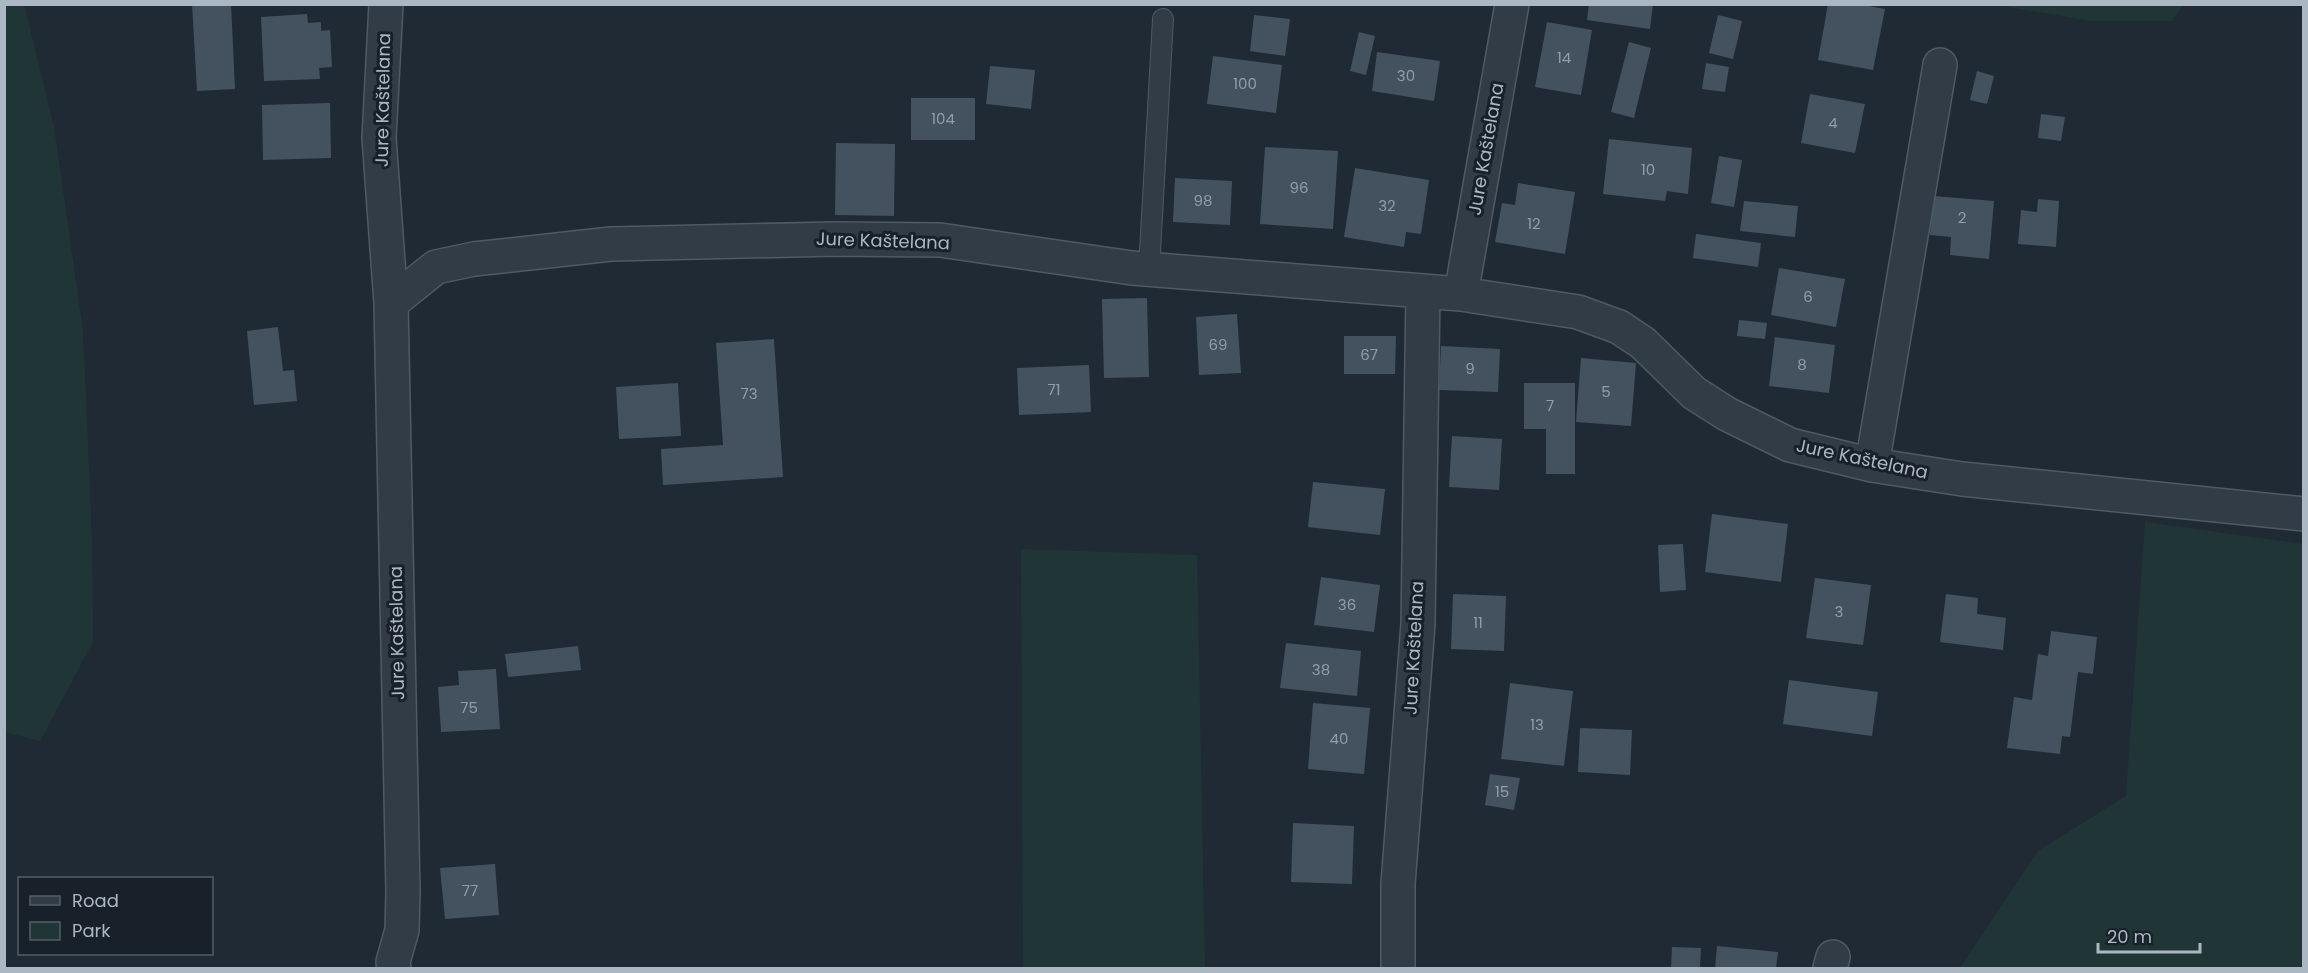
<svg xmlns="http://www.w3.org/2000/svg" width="2308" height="973" viewBox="0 0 2308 973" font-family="Poppins,sans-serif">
  <rect width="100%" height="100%" fill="#1f2a35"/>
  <!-- green -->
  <path fill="#203636" d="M24 4 54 127 83 331 92 537 93 642 40 741 4 732V5Z
    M1996 5H2183L2172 21H2091Z
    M2145 522 2303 544V968H1960L2038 851 2126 796Z
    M1021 549 1197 555 1205 968H1023Z"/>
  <!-- building -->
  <path fill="#44525f" d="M192 4H231L235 89 197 91Z
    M1589 4H1653L1650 29 1587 20Z
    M1828 4H1858L1885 9 1873 70 1818 60Z
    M307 14 308 23 321 22V31L330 30 332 67 319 68 320 79 264 81 261 17Z
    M1254 15 1290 19 1285 56 1250 51Z
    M1718 15 1742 21 1733 59 1709 53Z
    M1547 22 1592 30 1581 95 1535 87Z
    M1359 32 1375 36 1366 75 1350 71Z
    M1629 42 1651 48 1634 118 1611 112Z
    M1377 52 1440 61 1434 101 1372 91Z
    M1213 56 1282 65 1276 113 1207 104Z
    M1706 63 1729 67 1725 92 1702 89Z
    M990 66 1035 70 1031 109 986 104Z
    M1977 71 1994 76 1987 104 1970 100Z
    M1810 94 1865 104 1855 153 1801 143Z
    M911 98H975V140H911Z
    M330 103 331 158 263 160 262 105Z
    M2041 114 2065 117 2061 141 2038 138Z
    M1609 139 1692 148 1688 194 1667 191 1665 201 1603 194Z
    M836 143 895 144 894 216 835 215Z
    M1265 147 1338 151 1333 229 1260 224Z
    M1719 156 1742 160 1734 207 1711 203Z
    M1355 168 1429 180 1421 234 1406 232 1404 247 1344 237Z
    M1175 178 1232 181 1230 225 1173 222Z
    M1518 183 1575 192 1565 254 1495 242 1502 203 1515 205Z
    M1933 196 1994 201 1989 259 1950 255 1951 237 1930 235Z
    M2038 199 2059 201 2056 247 2018 244 2021 210 2037 212Z
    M1744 201 1798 206 1795 237 1740 231Z
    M1696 234 1761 243 1758 267 1693 258Z
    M1779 268 1845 279 1836 327 1771 315Z
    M1147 298 1149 377 1104 378 1102 299Z
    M1237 314 1241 373 1199 375 1196 317Z
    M1739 320 1767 323 1765 339 1737 336Z
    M278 327 283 371 294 370 297 401 254 405 247 331Z
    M1344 336H1396L1395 374H1344Z
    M1775 337 1835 345 1829 393 1769 386Z
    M774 339 783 477 663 485 661 449 723 445 716 343Z
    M1441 346 1500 349 1498 392 1439 390Z
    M1581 358 1636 363 1631 426 1576 422Z
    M1089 365 1091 412 1019 415 1017 368Z
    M678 383 681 436 619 439 616 387Z
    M1524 383H1575V474H1546V429H1524Z
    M1452 436 1502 439 1499 490 1449 487Z
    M1313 482 1385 489 1380 535 1308 527Z
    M1712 514 1788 524 1781 582 1705 572Z
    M1683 544 1686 590 1660 592 1658 545Z
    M1321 577 1380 585 1374 632 1314 625Z
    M1815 578 1871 585 1863 645 1806 638Z
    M1453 594 1506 596 1504 651 1451 649Z
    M1946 594 1978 598 1977 614 2006 618 2003 650 1940 642Z
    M2051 631 2097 637 2093 674 2078 672 2070 737 2062 736 2060 754 2007 748 2014 697 2032 700 2038 654 2048 656Z
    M1286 643 1361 651 1357 696 1280 688Z
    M578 646 581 670 508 677 505 654Z
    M496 669 500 729 441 732 438 687 459 685 458 671Z
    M1789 680 1878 692 1872 736 1783 724Z
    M1510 683 1573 691 1564 766 1501 759Z
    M1313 703 1370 708 1364 774 1308 769Z
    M1580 728 1632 730 1630 775 1578 772Z
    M1490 774 1520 778 1514 810 1485 805Z
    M1293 823 1354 826 1352 884 1291 882Z
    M495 864 499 915 445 919 440 868Z
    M1717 946 1778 952 1776 968H1715Z
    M1672 947 1701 948 1700 968H1671Z"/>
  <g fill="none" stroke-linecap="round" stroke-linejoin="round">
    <!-- service casing -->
    <g stroke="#4f5a64" stroke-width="22">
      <path id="service" d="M1149 270 1163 19"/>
    </g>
    <!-- minor casing -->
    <g stroke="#4f5a64" stroke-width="36">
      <path id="minor" d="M386 4 379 138 391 303 403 892 402 930 393 962 394 968
        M1461 294 1512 4
        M391 303 436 267 474 259 611 244 835 239 940 240 1132 268 1461 294 1578 312 1619 327 1643 343 1694 393 1727 414 1790 445 1872 465 1962 479 2304 514
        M1872 465 1940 65
        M1398 968V884L1418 624 1423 291
        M1830 968 1833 957"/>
    </g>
    <!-- service -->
    <use href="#service" stroke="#323c46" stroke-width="20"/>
    <!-- minor -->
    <use href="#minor" stroke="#323c46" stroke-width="33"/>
  </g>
  <g text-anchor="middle" stroke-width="6" stroke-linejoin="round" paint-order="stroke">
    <!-- number labels -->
    <g font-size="15" fill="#919eaa">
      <text x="1564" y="63">14</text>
      <text x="1406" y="81">30</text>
      <text x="1245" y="89">100</text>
      <text x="943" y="124">104</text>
      <text x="1833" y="128">4</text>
      <text x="1648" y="175">10</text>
      <text x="1299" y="193">96</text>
      <text x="1203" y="206">98</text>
      <text x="1387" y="211">32</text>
      <text x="1962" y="223">2</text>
      <text x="1534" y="229">12</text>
      <text x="1808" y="302">6</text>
      <text x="1218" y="350">69</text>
      <text x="1369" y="360">67</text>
      <text x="1802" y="370">8</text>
      <text x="1470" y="374">9</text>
      <text x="1054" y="395">71</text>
      <text x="1606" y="397">5</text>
      <text x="749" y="399">73</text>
      <text x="1550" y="411">7</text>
      <text x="1347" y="610">36</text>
      <text x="1839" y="617">3</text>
      <text x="1478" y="628">11</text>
      <text x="1321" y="675">38</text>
      <text x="469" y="713">75</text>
      <text x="1537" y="730">13</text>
      <text x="1339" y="744">40</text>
      <text x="1502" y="797">15</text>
      <text x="470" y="896">77</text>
    </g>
    <!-- street labels -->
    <g font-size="18" fill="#abb7c3" stroke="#18212a">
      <text transform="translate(383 100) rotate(-89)" y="6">Jure Kaštelana</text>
      <text transform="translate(1486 149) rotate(-80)" y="6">Jure Kaštelana</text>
      <text transform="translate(883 241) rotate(2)" y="6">Jure Kaštelana</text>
      <text transform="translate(1862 459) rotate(12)" y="6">Jure Kaštelana</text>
      <text transform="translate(397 633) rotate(-91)" y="6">Jure Kaštelana</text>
      <text transform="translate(1414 648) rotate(-87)" y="6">Jure Kaštelana</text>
    </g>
  </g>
  <!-- border -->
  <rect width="2308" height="973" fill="none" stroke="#abb7c3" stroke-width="12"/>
  <!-- legend -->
  <rect x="18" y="877" width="195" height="78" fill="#18212a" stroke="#535d67" stroke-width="1.5"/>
  <rect x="30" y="896" width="30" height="9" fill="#323c46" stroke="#535d67" stroke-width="1.5"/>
  <text x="72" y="907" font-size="18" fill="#abb7c3">Road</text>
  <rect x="30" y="922" width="30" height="18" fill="#203636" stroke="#535d67" stroke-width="1.5"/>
  <text x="72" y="937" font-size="18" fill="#abb7c3">Park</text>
  <!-- scale -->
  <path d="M2098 943v9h102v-9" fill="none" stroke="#abb7c3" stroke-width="3"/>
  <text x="2107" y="943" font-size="18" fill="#abb7c3" stroke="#18212a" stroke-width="4.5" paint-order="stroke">20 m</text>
</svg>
